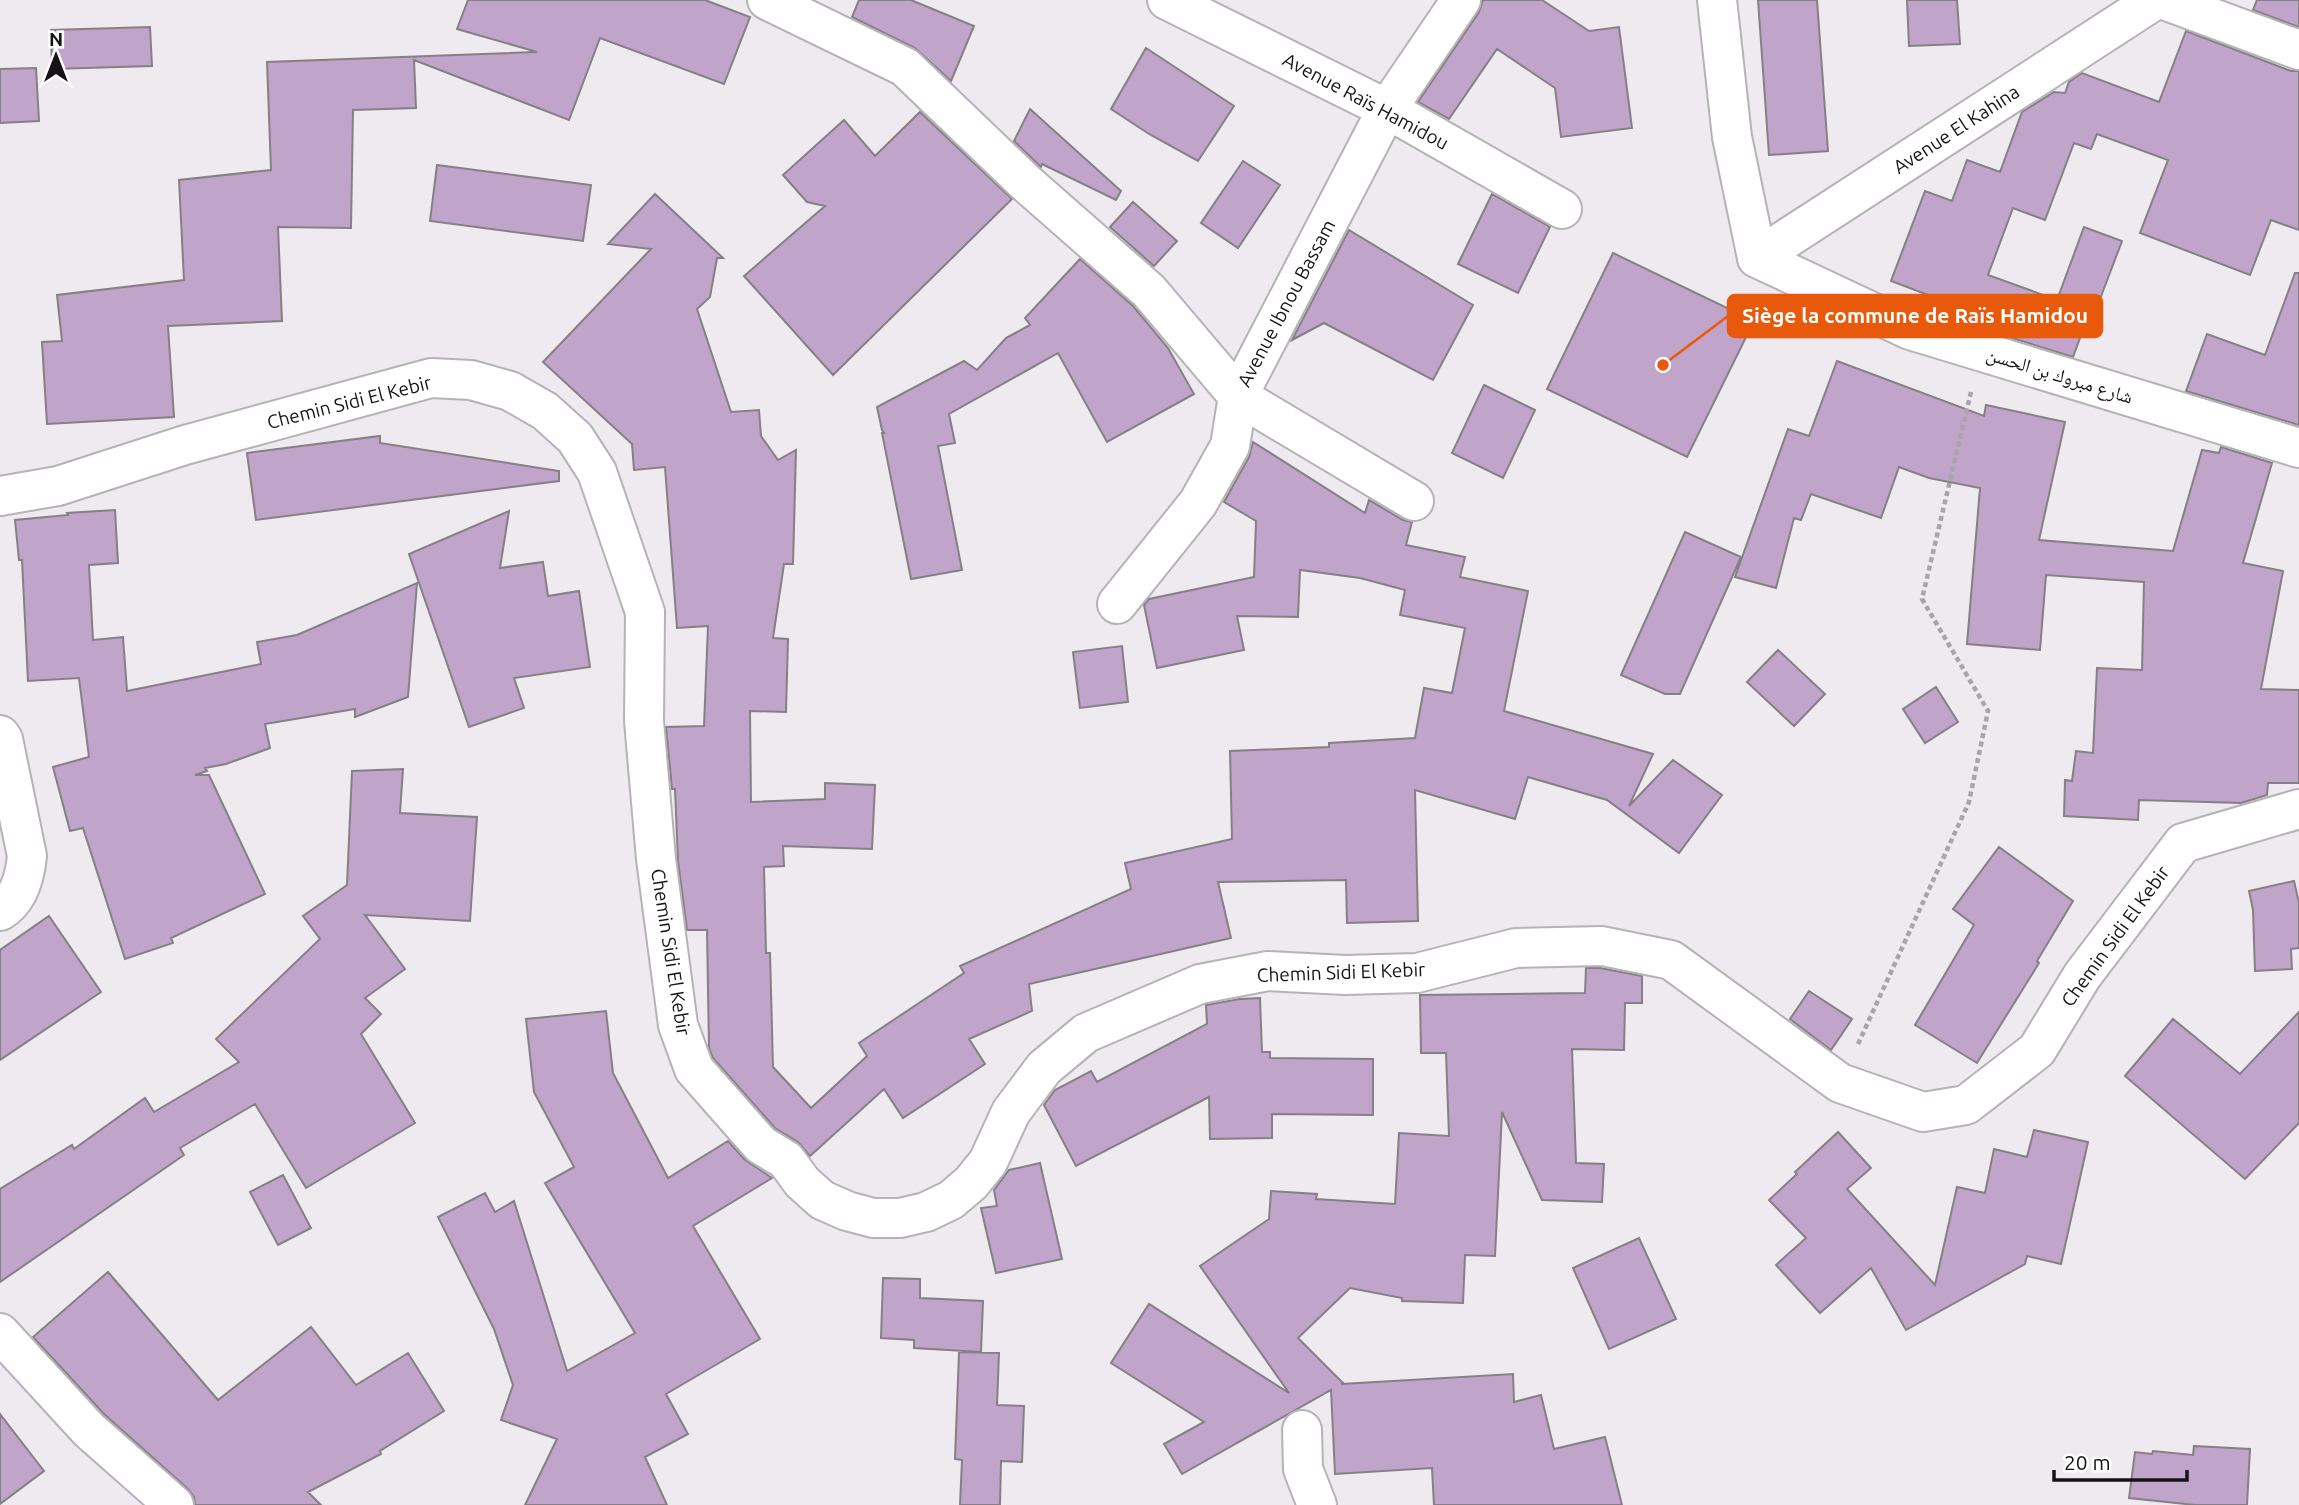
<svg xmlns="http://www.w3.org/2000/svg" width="2299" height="1505" viewBox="0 0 2299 1505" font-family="Ubuntu,'Noto Naskh Arabic',sans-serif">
  <rect width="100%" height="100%" fill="#eeeaf0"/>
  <!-- building -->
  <path fill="#c1a4c9" stroke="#848085" stroke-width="2" d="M468 0H705L750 17 724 84 600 38 569 120 414 60 416 108 353 110 351 228 278 227 282 321 168 326 174 417 47 424 42 342 62 341 57 295 184 280 179 180 271 170 267 62 537 52 457 29Z
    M859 0H911L974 26 951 81 915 48 852 17Z
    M1483 0H1542L1589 31 1619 27 1632 128 1561 137 1555 88 1497 49 1449 119 1418 102 1479 12Z
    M1758 0H1817L1828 151 1769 155Z
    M1907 0H1957L1960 44 1909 46Z
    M2257 0H2299V27L2253 10Z
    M150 27 152 66 52 69 51 30Z
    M2186 31 2291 71H2299V230L2271 220 2250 275 2140 233 2168 160 2097 134 2091 149 2074 143 2045 220 2013 208 1988 275 2057 300 2084 227 2122 241 2100 299 2095 297 2073 357 1993 332 1997 321 1891 281 1925 191 1952 201 1967 160 2000 172 2022 112 2054 92 2065 93 2069 82 2082 73 2159 102Z
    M1146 48 1234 106 1198 161 1149 134 1111 109Z
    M36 68 39 121 0 123V69Z
    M1030 109 1121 191 1116 200 1042 164 1041 167 1014 141Z
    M920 112 1012 199 833 375 744 276 825 206 807 202 783 175 844 120 875 156Z
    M1243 161 1280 185 1238 248 1201 223Z
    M437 165 591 185 583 241 430 221Z
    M655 194 723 258H717L710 297 697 309 731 412 759 410 761 436 778 460 796 450 793 564H784L773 638 788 639 786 712 750 711 751 802 825 799V783L875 785 872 849 783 846 784 866 764 867 766 953H770L773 1067 811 1108 867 1056 859 1043 964 973 960 966 1131 889 1125 863 1232 839 1230 751 1329 747V743L1415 738 1424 688 1452 693 1465 628 1400 615 1405 590 1360 578 1300 570 1298 617 1237 616 1244 650 1157 668 1144 605 1149 599 1254 577 1256 521 1224 502 1249 457 1253 442 1365 513 1369 500 1403 520 1412 522 1406 545 1465 557 1460 577 1528 591 1504 711 1653 754 1629 806 1673 760 1722 795 1679 853 1607 800 1528 777 1515 819 1415 790 1418 921 1347 923 1346 880 1218 882 1231 938 1029 984 1032 1011 969 1039 985 1064 903 1118 884 1089 810 1156 798 1142 775 1128 713 1058 709 1048 707 930H687L678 861 675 789H672L666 727 704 726 708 626 677 628 665 467 634 470 632 444 543 362 651 249 608 244Z
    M1492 194 1550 227 1518 293 1458 264Z
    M1133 202 1177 241 1154 266 1110 227Z
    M1349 230 1473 305 1433 380 1324 323 1292 340Z
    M1613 253 1754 321 1687 457 1547 389Z
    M1080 259 1133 306 1168 348 1194 394 1107 442 1058 353 949 414 955 443 938 446 962 570 911 579 882 433H884L882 430 877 407 964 361 977 370 1006 338 1030 325 1025 318Z
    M2295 273H2299V425L2186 391 2207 334 2265 355Z
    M1837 361 1984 416 1986 405 2065 422 2039 540 2173 551 2202 450 2219 453 2221 447 2272 463 2243 563 2283 571 2261 689 2299 690V783H2268L2267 795 2241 803 2139 800 2138 820 2064 816 2065 780 2072 781 2076 751 2093 753 2097 668 2142 670 2144 582 2046 575 2040 650 1967 644 1980 488 1929 478 1899 467 1881 518 1811 494 1801 520 1794 518 1776 588 1735 577 1788 429 1809 436Z
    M1484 385 1535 410 1503 478 1452 453Z
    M380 436V443L559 471V481L256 520 247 453Z
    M115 510 118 563 89 565 93 640 123 637 127 691 261 664 257 642 297 635 417 583 408 697 355 717V709L265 724 270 748 226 764 205 768 207 771 195 775H209L265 894 171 938 173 943 125 959 83 828 70 831 53 767 89 757 79 678 28 681 22 560H19L15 520 68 515 67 513Z
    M509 511 500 568 543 562 548 596 579 591 590 667 514 678 524 708 469 727 409 554Z
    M1685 532 1741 557 1680 694H1665L1621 675Z
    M1122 646 1128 702 1080 708 1073 652Z
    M1778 650 1825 694 1794 726 1747 682Z
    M1936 687 1958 722 1925 743 1903 709Z
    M403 769 400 813 477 817 470 921 365 915 405 969 365 998 381 1014 361 1034 415 1123 306 1188 255 1104 180 1148 184 1155 0 1282V1189L72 1145 74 1149 145 1098 154 1112 239 1062 216 1039 320 939 303 916 347 885 352 771Z
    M1999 847 2073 901 2037 961 2039 963 1977 1063 1915 1025 1974 925 1953 909Z
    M2294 881 2299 903V948L2291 949 2292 969 2255 971 2253 910 2249 891Z
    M49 916 101 992 0 1060V950Z
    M1586 968H1600L1642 976V1003H1625L1624 1050 1572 1049 1576 1163 1604 1164 1602 1202 1542 1200 1502 1112 1495 1256 1465 1255 1463 1303 1402 1301V1298L1350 1288 1298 1338 1343 1383 1341 1384 1513 1374 1514 1402 1541 1395 1554 1449 1605 1437 1622 1505H1434L1432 1468 1335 1474 1331 1390 1182 1474 1164 1444 1204 1422 1111 1363 1149 1304 1289 1393 1200 1266 1269 1219 1271 1191 1317 1194 1316 1199 1395 1204 1399 1133 1449 1136 1446 1053H1421L1420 995 1585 993Z
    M1809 991 1852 1019 1831 1050 1790 1019Z
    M1260 998 1262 1052H1270V1058L1373 1059V1115L1272 1114V1138L1210 1139 1209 1097 1076 1166 1044 1105 1055 1090 1091 1071 1097 1082 1207 1024 1206 1005 1240 999Z
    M606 1011 613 1073 668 1178 728 1141 745 1160 772 1178 693 1226 760 1339 666 1394 688 1434 645 1457 667 1505H525L557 1439 501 1420 513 1385 494 1329 438 1217 485 1193 495 1212 514 1201 567 1371 635 1333 545 1183 574 1167 534 1092 526 1019Z
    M2299 1012V1123L2245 1179 2125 1076 2173 1019 2240 1074Z
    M2034 1130 2088 1142 2061 1264 2027 1256 2025 1264 1906 1330 1871 1268 1820 1313 1776 1265 1806 1238 1769 1200 1797 1174 1795 1172 1838 1132 1871 1168 1847 1189 1935 1285 1957 1187 1985 1193 1994 1149 2027 1157Z
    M1040 1163 1062 1259 996 1273 981 1208 997 1206 994 1190 1009 1170Z
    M283 1175 311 1228 278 1245 250 1192Z
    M1639 1238 1676 1319 1609 1349 1573 1268Z
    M108 1272 218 1400 311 1327 356 1385 408 1353 444 1411 380 1451 381 1454 308 1492 321 1505H195L194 1497 188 1489 104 1414 33 1337Z
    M883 1278 920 1279V1298L983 1301 981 1352 914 1348V1340L881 1338Z
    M959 1352 999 1353 997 1405 1024 1406 1022 1462 1001 1461 1000 1505H960L962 1460 955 1459Z
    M0 1414 44 1471 0 1504Z
    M2194 1446 2250 1449 2247 1505H2195L2129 1498 2135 1452 2152 1454 2153 1451 2193 1455Z"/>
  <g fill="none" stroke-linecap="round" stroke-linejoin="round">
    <!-- minor casing -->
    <g stroke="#b6b2b7" stroke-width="42">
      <path id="minor" d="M767 0 905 67 1025 182 1149 291 1238 396 1414 501
        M1167 0 1387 109 1562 209
        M2164 0 2299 50
        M1757 258 2155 0
        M1117 604 1198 503 1230 446 1238 396 1387 109 1461 0
        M1302 1430 1303 1469 1317 1505"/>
    </g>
    <!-- tertiary casing -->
    <g stroke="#b6b2b7" stroke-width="42">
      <path id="tertiary" d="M1717 0 1732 137 1757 258 1910 330 2299 448
        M0 496 58 486 185 445 431 378 471 380 510 391 545 411 575 438 597 472 645 612 644 721 656 859 678 1025 694 1069 761 1145 786 1160 802 1182 822 1200 847 1211 873 1218H900L926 1212 951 1200 971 1183 988 1162 1011 1112 1044 1068 1086 1033 1200 984 1268 971 1345 975 1417 973 1516 948 1602 946 1671 960 1840 1083 1923 1112 1966 1105 2037 1050 2082 976 2183 843 2299 809
        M0 735 3 739 27 856C25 876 19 900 0 911
        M0 1333 89 1430 174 1505"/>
    </g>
    <!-- path -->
    <path stroke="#a8a4a9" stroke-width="4.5" stroke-dasharray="5 3.5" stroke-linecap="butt" d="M1858 1044 1969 802 1988 711 1922 599 1971 392"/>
    <!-- minor -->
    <use href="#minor" stroke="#fff" stroke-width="38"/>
    <!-- tertiary -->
    <use href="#tertiary" stroke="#fff" stroke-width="38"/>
  </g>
  <g text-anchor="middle" stroke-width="6" stroke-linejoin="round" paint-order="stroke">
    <!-- street labels -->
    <g font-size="19" fill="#151315" stroke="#fff">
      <text transform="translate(1366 101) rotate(28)" y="7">Avenue Raïs Hamidou</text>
      <text transform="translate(1956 129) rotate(-33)" y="7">Avenue El Kahina</text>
      <text transform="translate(1286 303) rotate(-62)" y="7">Avenue Ibnou Bassam</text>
      <text transform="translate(2060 375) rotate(17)" y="7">شارع مبروك بن الحسن</text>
      <text transform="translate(349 402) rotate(-14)" y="7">Chemin Sidi El Kebir</text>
      <text transform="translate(2115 936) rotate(-54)" y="7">Chemin Sidi El Kebir</text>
      <text transform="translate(671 952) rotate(81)" y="7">Chemin Sidi El Kebir</text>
      <text transform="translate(1341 972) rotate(-2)" y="7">Chemin Sidi El Kebir</text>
    </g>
  </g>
  <!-- callouts -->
  <path fill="none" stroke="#e8590c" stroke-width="2.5" d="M1663 365L1728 316"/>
  <circle fill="#e8590c" stroke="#fff" stroke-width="2.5" cx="1663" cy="365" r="7"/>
  <rect fill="#e8590c" stroke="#e8590c" stroke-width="2.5" x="1728" y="295" width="374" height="42" rx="7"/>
  <g font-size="21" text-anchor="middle" font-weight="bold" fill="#fff">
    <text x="1915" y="323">Siège la commune de Raïs Hamidou</text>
  </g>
  <!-- north arrow -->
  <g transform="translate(56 56)" stroke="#ffffff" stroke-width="5" paint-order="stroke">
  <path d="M0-5L12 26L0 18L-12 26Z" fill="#151315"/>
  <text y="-10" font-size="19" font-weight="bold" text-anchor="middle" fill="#151315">N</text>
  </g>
  <!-- scale -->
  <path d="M2054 1470v10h133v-10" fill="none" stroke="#151315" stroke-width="3.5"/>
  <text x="2064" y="1470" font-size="21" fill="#151315" stroke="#ffffff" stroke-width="5" paint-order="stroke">20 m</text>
</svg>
